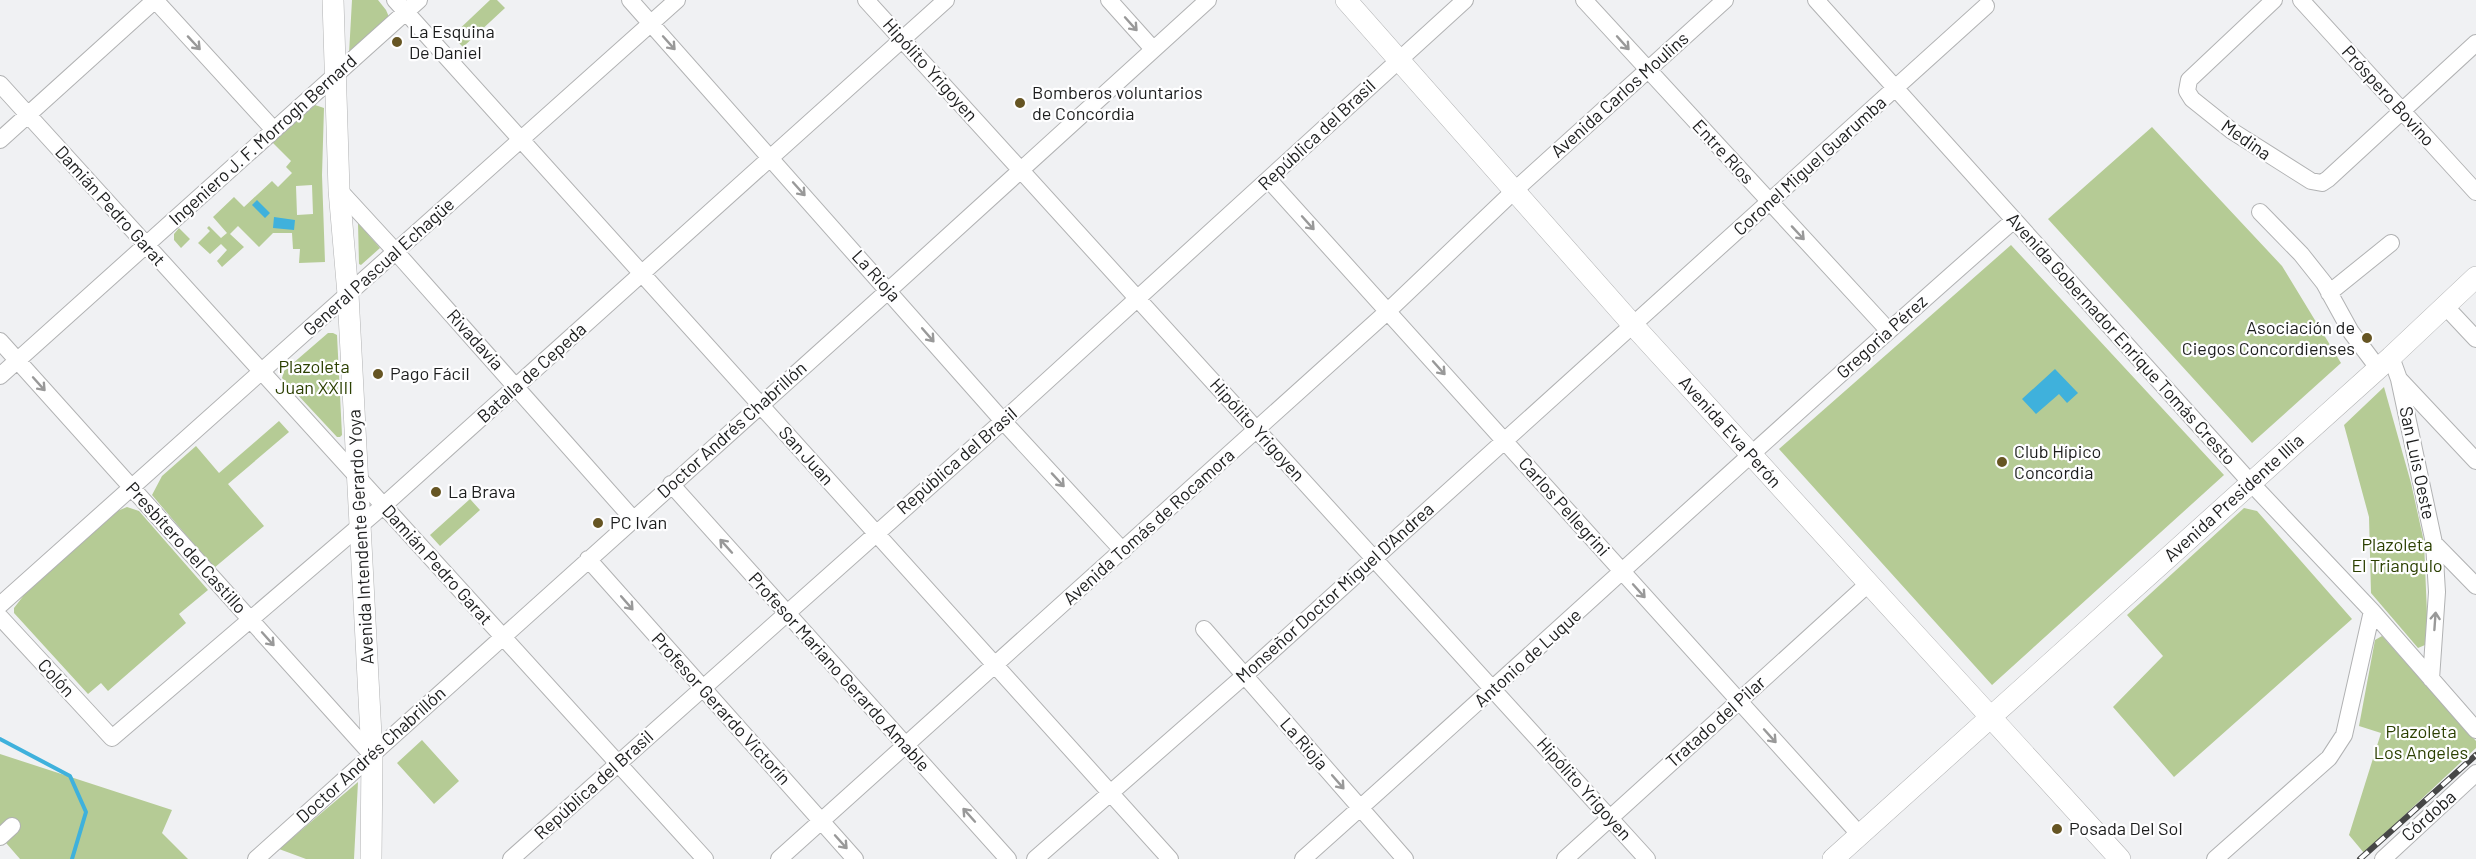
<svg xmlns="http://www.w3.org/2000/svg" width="2476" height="859" viewBox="0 0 2476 859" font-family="Barlow,sans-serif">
  <rect width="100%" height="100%" fill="#f0f1f3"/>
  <!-- green -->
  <path fill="#b5cb95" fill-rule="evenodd" d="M352 0H378L386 10 389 17 349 54Z
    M490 0H497L505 8 463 47 452 36Z
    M315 105 324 108 322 175 325 262 299 263 300 249H293L292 233H273L259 247 238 226 230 234 244 247 222 267 217 261 227 250 221 244 210 254 198 243 210 231 207 228 209 226 221 238 227 233 213 217 234 197 244 207 272 181 278 187 292 173 286 167 291 161 272 142ZM312 185 313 214 297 215 296 186Z
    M2152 127 2282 266 2341 363 2252 443 2048 219Z
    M358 223 380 248 361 265 359 264Z
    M179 228 190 239 181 248 174 240V234Z
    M2011 245 2224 475 1992 685 1779 449Z
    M328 333H333L337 335 342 435 340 437H337L282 378 284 371Z
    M2384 387 2411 483 2424 542 2428 638 2425 645 2418 648 2371 593 2369 517 2344 425Z
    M279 421 289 432 228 484 264 526 214 568 152 495 162 476 196 446 219 473Z
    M470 499 480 510 440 546 430 535Z
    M127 507 139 511 208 590 179 614 186 623 108 691 101 683 88 694 14 613V608L24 595 115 512Z
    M2244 508 2257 511 2352 619 2174 777 2113 707 2163 656 2127 615Z
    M2382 636 2476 741V748L2364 853 2349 835 2381 733 2359 726 2375 640Z
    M422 740 459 781 434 804 397 763Z
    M0 754 172 810 162 833 188 859H20L0 836Z
    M358 782 354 859H306L279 849Z"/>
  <!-- water -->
  <path fill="#3fb1dc" d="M257 200 270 213 265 218 252 205Z
    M274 217 295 220 294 230 273 228Z
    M2055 369 2078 393 2067 403 2059 394 2036 414 2022 399Z"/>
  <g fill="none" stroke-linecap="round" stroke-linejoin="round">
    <!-- stream -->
    <path stroke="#3fb1dc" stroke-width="4" d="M0 739 70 776 86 812 72 859"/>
    <!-- minor casing -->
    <g stroke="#b1b2b3" stroke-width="18">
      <path id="minor" d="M155 0 274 130
        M395 0 1170 859
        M630 0 1003 421 1123 551
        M866 0 1647 859
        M1109 0 1153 49
        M1584 0 1888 330
        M1816 0 2251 483 2372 611 2476 730
        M2274 0 2189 80 2187 91 2192 99 2232 131 2311 181 2322 183 2328 179 2476 43
        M2301 0 2476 192
        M0 84 705 859
        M0 140 155 0
        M1269 180 1860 835
        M339 190 396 252 633 519
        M2260 212 2301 254 2324 283 2351 332 2378 368
        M2329 293 2391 243
        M2445 306 2476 339
        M0 341 372 755
        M2391 357 2399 379 2434 543 2437 592 2431 679
        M0 376 419 0
        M2399 379 2476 461
        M671 484 1008 859
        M2434 543 2476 586
        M588 559 855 859
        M0 605 677 0
        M0 617 112 738 383 506 946 0
        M1204 629 1405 859
        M0 837 12 826
        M256 859 889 290 1208 0
        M511 859 1003 421 1465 0
        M779 859 1388 311 1515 190 1725 0
        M1035 859 1244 676 1986 6
        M1303 859C1541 647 1774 430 2014 220
        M1565 859 1868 584
        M2215 859 2329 758 2344 735 2372 611
        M2383 859 2476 773"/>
    </g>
    <!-- major casing -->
    <g stroke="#b1b2b3" stroke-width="22">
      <path id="major" d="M333 0 339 190 348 294 372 755 371 859
        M1346 0 1633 325 2120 859
        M1833 859 2391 357 2476 277"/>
    </g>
    <!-- minor -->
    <use href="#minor" stroke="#fff" stroke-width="16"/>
    <!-- major -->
    <use href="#major" stroke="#fff" stroke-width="21"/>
    <!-- rail casing -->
    <g stroke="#464747" stroke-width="6">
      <path id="rail" d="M2360 859 2476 755"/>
    </g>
    <!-- rail -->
    <use href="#rail" stroke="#fefeff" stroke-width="4" stroke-dasharray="11" stroke-linecap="butt"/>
  </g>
  <!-- one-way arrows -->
  <defs><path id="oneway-shaft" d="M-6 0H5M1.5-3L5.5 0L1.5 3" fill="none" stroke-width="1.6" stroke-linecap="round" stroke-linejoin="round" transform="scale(1.5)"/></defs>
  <g stroke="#999">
    <use href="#oneway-shaft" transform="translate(1131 24) rotate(48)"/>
    <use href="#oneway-shaft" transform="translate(194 43) rotate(47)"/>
    <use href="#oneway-shaft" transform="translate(669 43) rotate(48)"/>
    <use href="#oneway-shaft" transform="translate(1623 43) rotate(48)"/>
    <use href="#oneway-shaft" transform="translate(799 189) rotate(48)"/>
    <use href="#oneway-shaft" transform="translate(1308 223) rotate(48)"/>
    <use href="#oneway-shaft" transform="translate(1798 233) rotate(47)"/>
    <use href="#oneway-shaft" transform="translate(928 335) rotate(49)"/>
    <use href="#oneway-shaft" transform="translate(1439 368) rotate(48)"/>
    <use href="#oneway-shaft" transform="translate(39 384) rotate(48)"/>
    <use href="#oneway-shaft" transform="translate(1058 480) rotate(47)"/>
    <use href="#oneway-shaft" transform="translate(726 546) rotate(-132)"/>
    <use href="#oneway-shaft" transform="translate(1639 591) rotate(48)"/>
    <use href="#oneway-shaft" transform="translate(627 603) rotate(49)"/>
    <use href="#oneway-shaft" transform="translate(2435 621) rotate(-86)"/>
    <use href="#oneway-shaft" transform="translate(268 639) rotate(48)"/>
    <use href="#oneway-shaft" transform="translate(1770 736) rotate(48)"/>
    <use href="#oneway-shaft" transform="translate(1338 782) rotate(49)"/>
    <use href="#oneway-shaft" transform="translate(969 815) rotate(-132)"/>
    <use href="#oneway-shaft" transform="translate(841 842) rotate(48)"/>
  </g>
  <!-- markers -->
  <g fill="#665523" stroke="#fefeff" stroke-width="2">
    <circle cx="397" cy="42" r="6"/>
    <circle cx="1020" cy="103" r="6"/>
    <circle cx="2367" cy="338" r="6"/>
    <circle cx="378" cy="374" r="6"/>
    <circle cx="2002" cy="462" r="6"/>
    <circle cx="436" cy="492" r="6"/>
    <circle cx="598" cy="523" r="6"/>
    <circle cx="2057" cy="829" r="6"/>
  </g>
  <g text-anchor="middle" stroke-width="4.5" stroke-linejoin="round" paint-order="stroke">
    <!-- poi labels -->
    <g font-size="18" fill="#1c1d1d" stroke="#fefeff" text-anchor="start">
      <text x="409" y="38">La Esquina<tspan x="409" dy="21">De Daniel</tspan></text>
      <text x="1032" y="99">Bomberos voluntarios<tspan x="1032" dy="21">de Concordia</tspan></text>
      <text x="2355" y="334" text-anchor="end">Asociación de<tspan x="2355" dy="21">Ciegos Concordienses</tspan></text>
      <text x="390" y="380">Pago Fácil</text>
      <text x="2014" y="458">Club Hípico<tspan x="2014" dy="21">Concordia</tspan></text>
      <text x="448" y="498">La Brava</text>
      <text x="610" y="529">PC Ivan</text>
      <text x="2069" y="835">Posada Del Sol</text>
    </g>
    <!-- street labels -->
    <g font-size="18" fill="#1c1d1d" stroke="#fefeff">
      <text transform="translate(930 70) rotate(48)" y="6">Hipólito Yrigoyen</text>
      <text transform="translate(1620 95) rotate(-42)" y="6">Avenida Carlos Moulins</text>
      <text transform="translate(2388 96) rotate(48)" y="6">Próspero Bovino</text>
      <text transform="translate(1317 135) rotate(-43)" y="6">República del Brasil</text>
      <text transform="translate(263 140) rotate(-42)" y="6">Ingeniero J. F. Morrogh Bernard</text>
      <text transform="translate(2246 140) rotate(35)" y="6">Medina</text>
      <text transform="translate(1723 152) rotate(47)" y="6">Entre Ríos</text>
      <text transform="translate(1810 166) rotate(-42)" y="6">Coronel Miguel Guarumba</text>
      <text transform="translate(110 206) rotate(48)" y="6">Damián Pedro Garat</text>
      <text transform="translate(379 267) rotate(-42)" y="6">General Pascual Echagüe</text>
      <text transform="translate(876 276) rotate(48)" y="6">La Rioja</text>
      <text transform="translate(1882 337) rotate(-42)" y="6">Gregoria Pérez</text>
      <text transform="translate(2121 339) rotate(48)" y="6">Avenida Gobernador Enrique Tomás Cresto</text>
      <text transform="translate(475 340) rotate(48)" y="6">Rivadavia</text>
      <text transform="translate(532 373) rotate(-42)" y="6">Batalla de Cepeda</text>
      <text transform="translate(732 430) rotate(-42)" y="6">Doctor Andrés Chabrillón</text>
      <text transform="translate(1257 430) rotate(48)" y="6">Hipólito Yrigoyen</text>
      <text transform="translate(1730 432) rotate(48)" y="6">Avenida Eva Perón</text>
      <text transform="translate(806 456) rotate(48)" y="6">San Juan</text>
      <text transform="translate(957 461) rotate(-41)" y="6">República del Brasil</text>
      <text transform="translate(2417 463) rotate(78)" y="6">San Luis Oeste</text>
      <text transform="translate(2234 498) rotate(-42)" y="6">Avenida Presidente Illia</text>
      <text transform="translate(1564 507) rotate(48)" y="6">Carlos Pellegrini</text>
      <text transform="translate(1149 527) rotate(-42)" y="6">Avenida Tomás de Rocamora</text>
      <text transform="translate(361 537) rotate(-93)" y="6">Avenida Intendente Gerardo Yoya</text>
      <text transform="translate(186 548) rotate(48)" y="6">Presbítero del Castillo</text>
      <text transform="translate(437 565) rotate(48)" y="6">Damián Pedro Garat</text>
      <text transform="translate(1335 593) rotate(-42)" y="6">Monseñor Doctor Miguel D'Andrea</text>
      <text transform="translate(1528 658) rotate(-42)" y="6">Antonio de Luque</text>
      <text transform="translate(839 672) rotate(48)" y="6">Profesor Mariano Gerardo Amable</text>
      <text transform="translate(56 678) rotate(47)" y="6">Colón</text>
      <text transform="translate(721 709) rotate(48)" y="6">Profesor Gerardo Victorín</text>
      <text transform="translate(1716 722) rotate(-42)" y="6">Tratado del Pilar</text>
      <text transform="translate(1304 744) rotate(49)" y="6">La Rioja</text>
      <text transform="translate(371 755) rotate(-42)" y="6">Doctor Andrés Chabrillón</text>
      <text transform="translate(594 785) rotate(-42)" y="6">República del Brasil</text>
      <text transform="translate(1584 789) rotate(48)" y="6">Hipólito Yrigoyen</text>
      <text transform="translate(2429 816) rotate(-42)" y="6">Córdoba</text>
    </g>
    <!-- park labels -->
    <g font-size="18" fill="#2b3f00" stroke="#fefeff">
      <text x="314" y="373">Plazoleta<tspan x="314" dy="21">Juan XXIII</tspan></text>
      <text x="2397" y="551">Plazoleta<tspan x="2397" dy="21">El Triangulo</tspan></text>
      <text x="2421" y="738">Plazoleta<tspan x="2421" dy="21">Los Angeles</tspan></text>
    </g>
  </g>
</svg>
